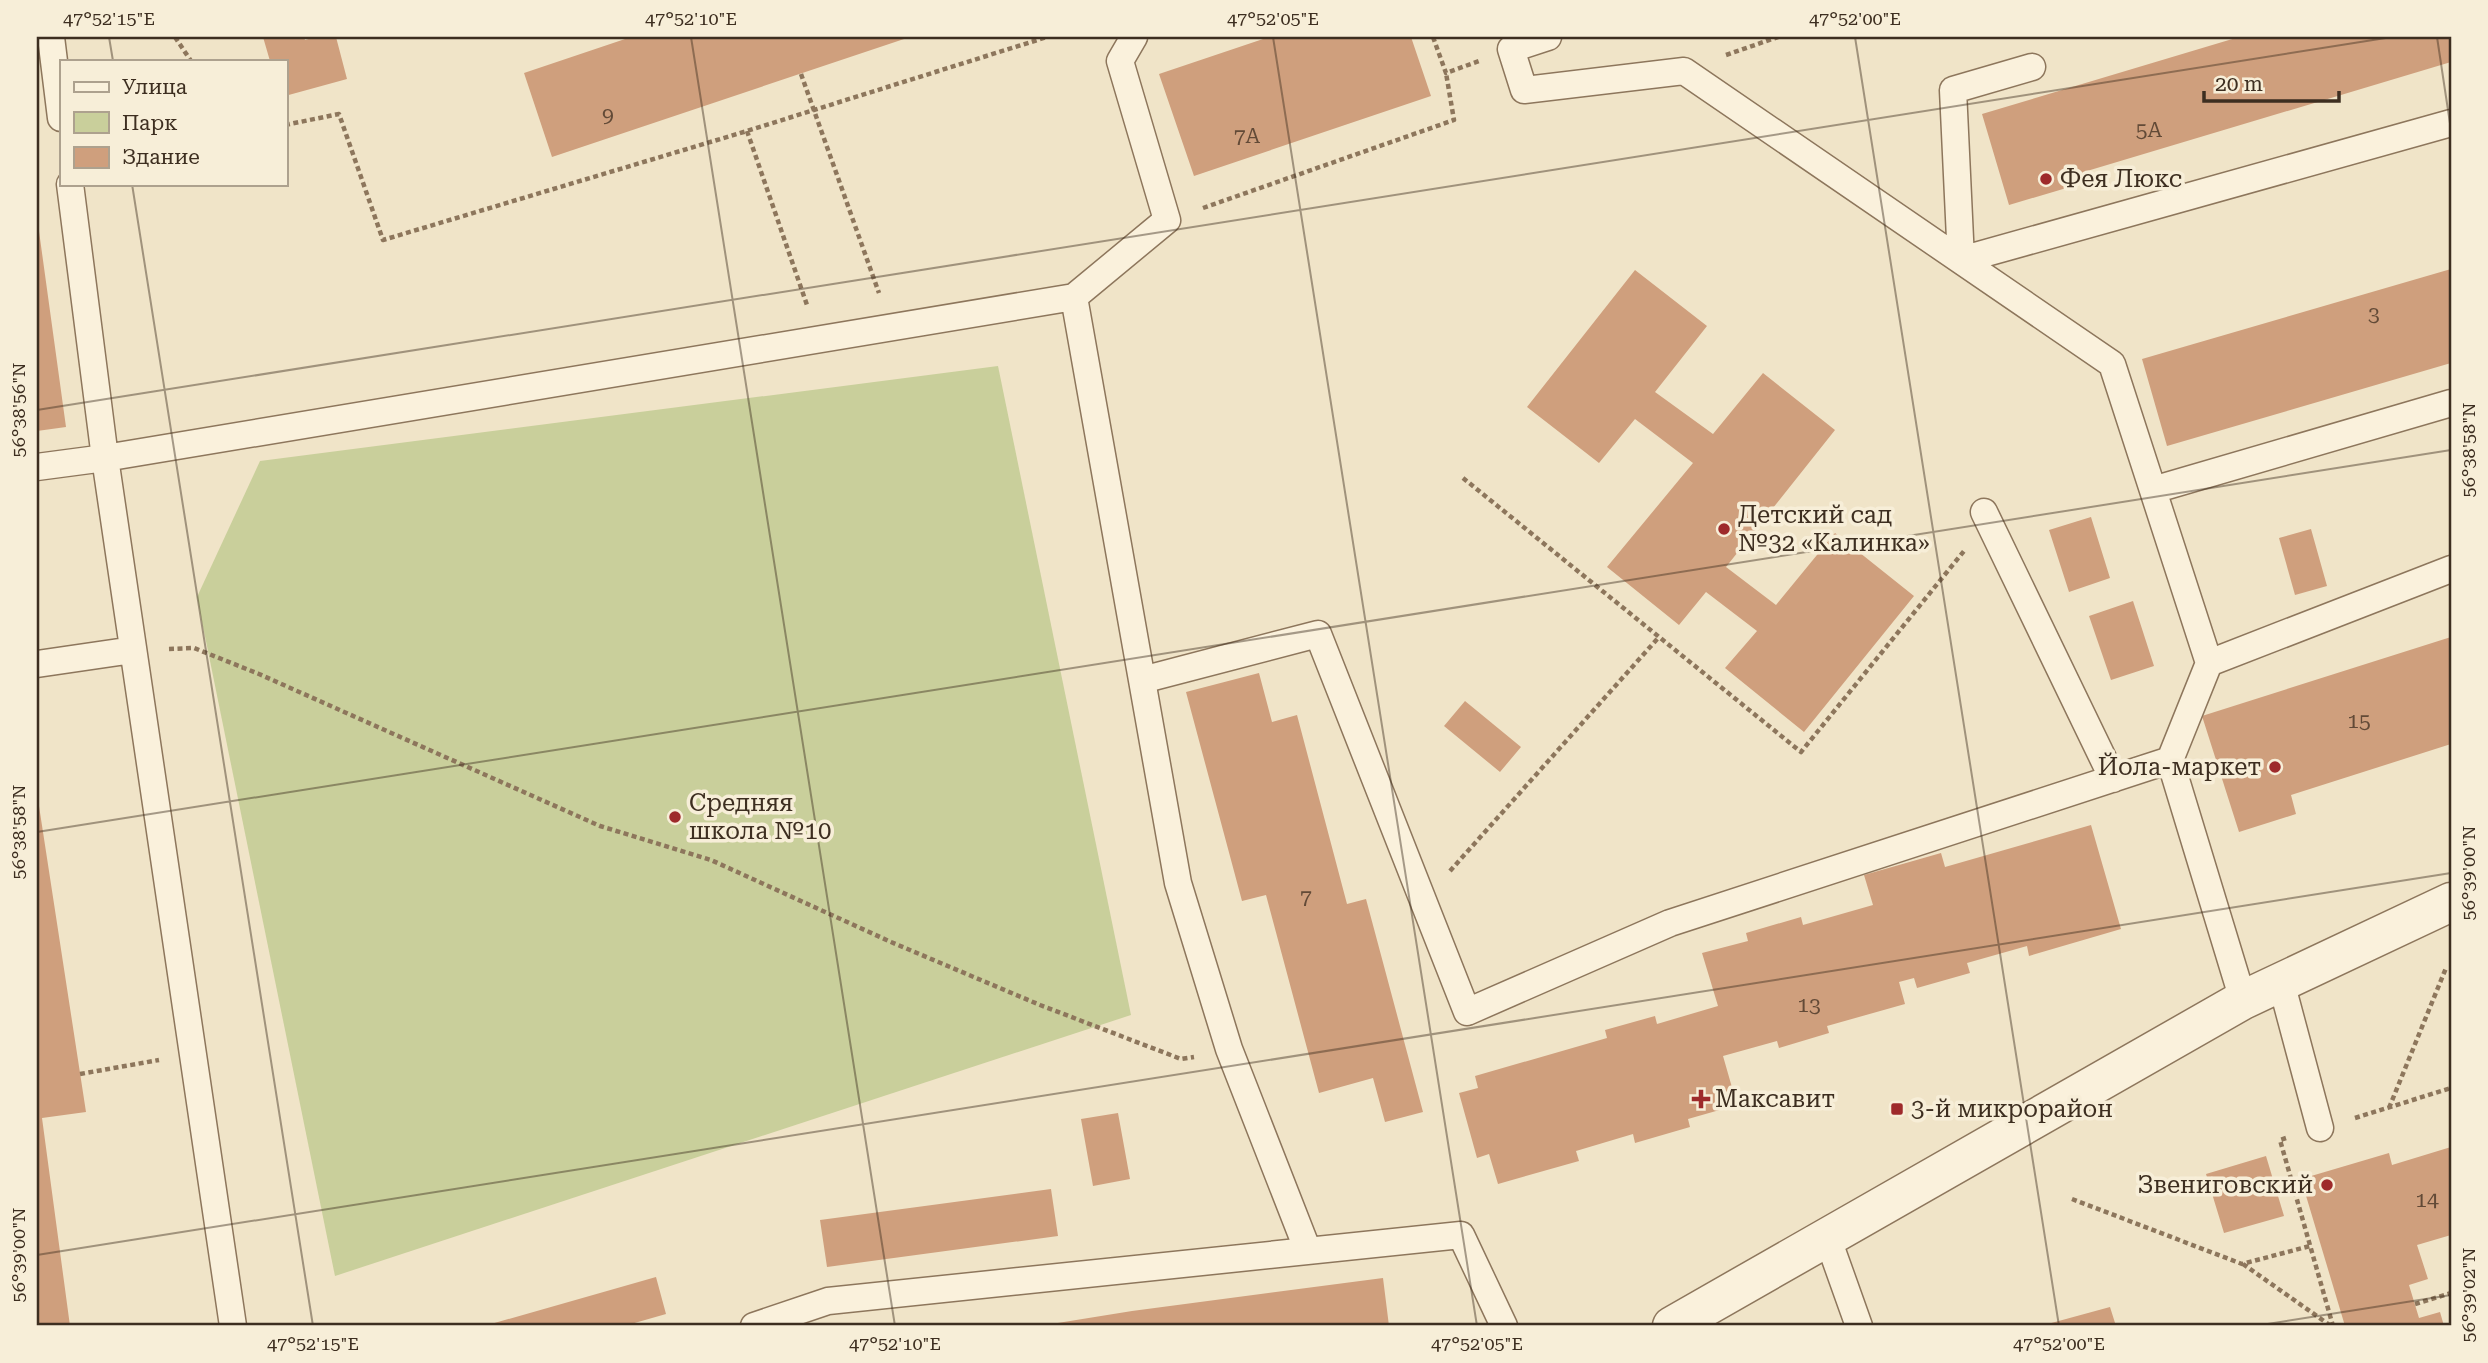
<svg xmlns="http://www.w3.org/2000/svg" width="2488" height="1363" viewBox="0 0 2488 1363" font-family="'Roboto Serif',serif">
  <rect width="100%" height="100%" fill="#f0e4c8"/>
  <!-- green -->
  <path fill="#c9cf9b" d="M998 366 1131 1015 335 1276 197 597 260 461Z"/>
  <!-- building -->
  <path fill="#cf9f7d" d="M263 37H304L305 40 316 37H336L347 79 285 96V61H270Z
    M631 37H910L552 157 524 73Z
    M1269 37H1411L1431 96 1194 176 1159 74Z
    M2239 37H2451V62L2087 171 2090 181 2009 205 1982 114Z
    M38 224 66 427 37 431V225Z
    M2451 269V363L2167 446 2142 359Z
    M1635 270 1707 326 1655 392 1713 434 1763 373 1835 430 1726 567 1776 605 1835 533 1914 596 1804 732 1725 668 1757 631 1706 592 1679 625 1607 567 1693 463 1635 419 1599 463 1527 407Z
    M2091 517 2110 578 2069 592 2049 530Z
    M2311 529 2327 586 2295 595 2279 538Z
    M2133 601 2154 666 2111 680 2089 616Z
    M2451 637V744L2291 795 2296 814 2239 832 2202 716Z
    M1259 673 1272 722 1297 715 1347 904 1366 899 1423 1112 1385 1122 1373 1078 1319 1093 1266 895 1242 901 1186 692Z
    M1465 701 1521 747 1500 772 1444 726Z
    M37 793 86 1112 42 1118 70 1326H37Z
    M2091 825 2121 929 2029 956 2027 946 1967 963 1970 973 1917 988 1914 978 1899 982 1905 1004 1827 1026 1829 1033 1779 1048 1777 1041 1723 1056 1737 1105 1688 1119 1690 1127 1635 1143 1633 1134 1576 1151 1579 1161 1498 1184 1489 1154 1477 1158 1459 1093 1478 1088 1475 1076 1607 1038 1605 1030 1655 1016 1657 1024 1718 1006 1702 953 1748 941 1746 933 1801 917 1803 925 1873 905 1864 875 1941 853 1945 867Z
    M1118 1113 1130 1179 1093 1186 1081 1119Z
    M2451 1147V1235L2417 1245 2428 1279 2409 1285 2419 1318 2440 1312 2444 1326H2345L2301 1179 2389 1153 2392 1165Z
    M2266 1156 2284 1216 2224 1233 2206 1174Z
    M1051 1189 1058 1236 827 1267 820 1220Z
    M656 1277 666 1314 624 1326H484Z
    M1383 1278 1389 1326H1039L1132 1311Z
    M2110 1307 2116 1326H2044V1325Z"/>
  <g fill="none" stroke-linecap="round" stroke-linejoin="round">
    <!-- service casing -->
    <g stroke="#8d765c" stroke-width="29">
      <path id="service" d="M51 37 61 118
        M1548 37 1511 49 1524 90 1684 71 2112 364 2209 663
        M2032 67 1953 90 1961 260 2451 123
        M70 184 105 458 233 1326
        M1074 297 1178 883 1229 1049 1308 1251
        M37 467 105 458 1074 297 1167 220 1120 61 1134 37
        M2153 490 2451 403
        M1984 512 2113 779
        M37 664 133 650
        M1142 680 1318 634 1467 1012 1670 923 2170 760 2243 1000
        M2170 760 2209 663 2451 569
        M2281 982 2320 1128
        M1828 1239 1859 1326
        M754 1326 828 1301 1461 1235 1504 1326"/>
    </g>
    <!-- tertiary casing -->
    <g stroke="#8d765c" stroke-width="41">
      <path id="tertiary" d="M1672 1326 2243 1000 2451 902"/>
    </g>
    <!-- path -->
    <path stroke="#8d765c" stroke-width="4.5" stroke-dasharray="5 3.5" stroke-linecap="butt" d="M175 37 191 61
      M1433 37 1446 73 1479 61
      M1726 55 1778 37
      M801 74 879 293
      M285 125 339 114 383 240 747 131 1047 37
      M747 131 807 305
      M1203 208 1454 120 1446 73
      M1463 478 1801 752 1964 551
      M169 649 194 648 259 674 600 826 711 860 891 942 1040 1005 1181 1059 1194 1057
      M1450 871 1659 637
      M80 1074 159 1060
      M2389 1108 2446 968
      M2355 1118 2451 1088
      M2286 1138 2280 1140 2333 1326
      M2072 1199 2242 1264 2310 1246
      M2243 1264 2331 1326
      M2415 1304 2451 1293
      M2339 1326 2345 1325"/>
    <!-- service -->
    <use href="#service" stroke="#faf1dc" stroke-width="26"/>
    <!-- tertiary -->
    <use href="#tertiary" stroke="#faf1dc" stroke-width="38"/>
  </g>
  <!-- ticks -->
  <path fill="none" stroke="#3d2e20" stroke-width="2" stroke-opacity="0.45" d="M109 37 113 61M691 37 895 1326M1273 37 1477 1326M1855 37 2059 1326M2437 37 2451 130M132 184 313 1326M37 410 2392 37M37 832 2451 450M37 1255 2451 873M2255 1326 2451 1295"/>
  <!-- markers -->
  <g fill="#9e2a2b" stroke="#f7eed8" stroke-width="2.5">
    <circle cx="2046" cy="179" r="7"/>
    <circle cx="1724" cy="529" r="7"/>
    <circle cx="2275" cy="767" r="7"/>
    <circle cx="675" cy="817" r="7"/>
    <path d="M1697.5 1088.5h7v7h7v7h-7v7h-7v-7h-7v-7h7z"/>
    <rect x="1890" y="1102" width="14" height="14" rx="3.5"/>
    <circle cx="2327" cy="1185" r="7"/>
  </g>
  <g text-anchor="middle" stroke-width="7" stroke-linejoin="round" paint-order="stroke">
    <!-- number labels -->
    <g font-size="21" fill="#624a37">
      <text x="608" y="122">9</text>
      <text x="2149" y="137">5А</text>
      <text x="1247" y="143">7А</text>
      <text x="2374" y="321">3</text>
      <text x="2359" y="728">15</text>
      <text x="1306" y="904">7</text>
      <text x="1809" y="1012">13</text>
      <text x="2427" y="1207">14</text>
    </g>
    <!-- poi labels -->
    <g font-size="24" fill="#3d2e20" stroke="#f7eed8" text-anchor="start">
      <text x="2060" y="187">Фея Люкс</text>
      <text x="1738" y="523">Детский сад<tspan x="1738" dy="28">№32 «Калинка»</tspan></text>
      <text x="2261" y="775" text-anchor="end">Йола-маркет</text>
      <text x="689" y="811">Средняя<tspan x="689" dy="28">школа №10</tspan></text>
      <text x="1715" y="1107">Максавит</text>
      <text x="1911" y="1117">3-й микрорайон</text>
      <text x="2313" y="1193" text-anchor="end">Звениговский</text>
    </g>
  </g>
  <!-- border -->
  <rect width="2488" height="1363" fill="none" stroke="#f7eed8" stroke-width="77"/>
  <!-- legend -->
  <rect x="60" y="60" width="228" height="126" fill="#f7eed8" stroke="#ada18e" stroke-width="2"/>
  <rect x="74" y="82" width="35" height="10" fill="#faf1dc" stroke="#ada18e" stroke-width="2"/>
  <text x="122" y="94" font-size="21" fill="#3d2e20">Улица</text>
  <rect x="74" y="112" width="35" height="21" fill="#c9cf9b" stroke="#ada18e" stroke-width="2"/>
  <text x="122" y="130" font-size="21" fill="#3d2e20">Парк</text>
  <rect x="74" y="147" width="35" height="21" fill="#cf9f7d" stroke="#ada18e" stroke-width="2"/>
  <text x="122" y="164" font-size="21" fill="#3d2e20">Здание</text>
  <!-- scale -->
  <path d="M2204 91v10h135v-10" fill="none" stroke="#3d2e20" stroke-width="3.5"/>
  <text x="2215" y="91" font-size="21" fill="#3d2e20" stroke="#f7eed8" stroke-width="5" paint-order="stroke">20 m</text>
  <rect x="38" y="38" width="2412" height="1286" fill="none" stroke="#3d2e20" stroke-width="2.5"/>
  <g font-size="18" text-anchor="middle" fill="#3d2e20">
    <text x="109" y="25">47°52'15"E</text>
    <text x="691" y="25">47°52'10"E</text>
    <text x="1273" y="25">47°52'05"E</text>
    <text x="1855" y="25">47°52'00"E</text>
    <text transform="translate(19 410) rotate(-90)" y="6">56°38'56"N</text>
    <text transform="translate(2469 450) rotate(-90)" y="6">56°38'58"N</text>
    <text transform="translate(19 832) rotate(-90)" y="6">56°38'58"N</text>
    <text transform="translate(2469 873) rotate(-90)" y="6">56°39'00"N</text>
    <text transform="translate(19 1255) rotate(-90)" y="6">56°39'00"N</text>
    <text transform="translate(2469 1295) rotate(-90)" y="6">56°39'02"N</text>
    <text x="313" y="1350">47°52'15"E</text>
    <text x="895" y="1350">47°52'10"E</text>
    <text x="1477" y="1350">47°52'05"E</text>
    <text x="2059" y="1350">47°52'00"E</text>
  </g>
</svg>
